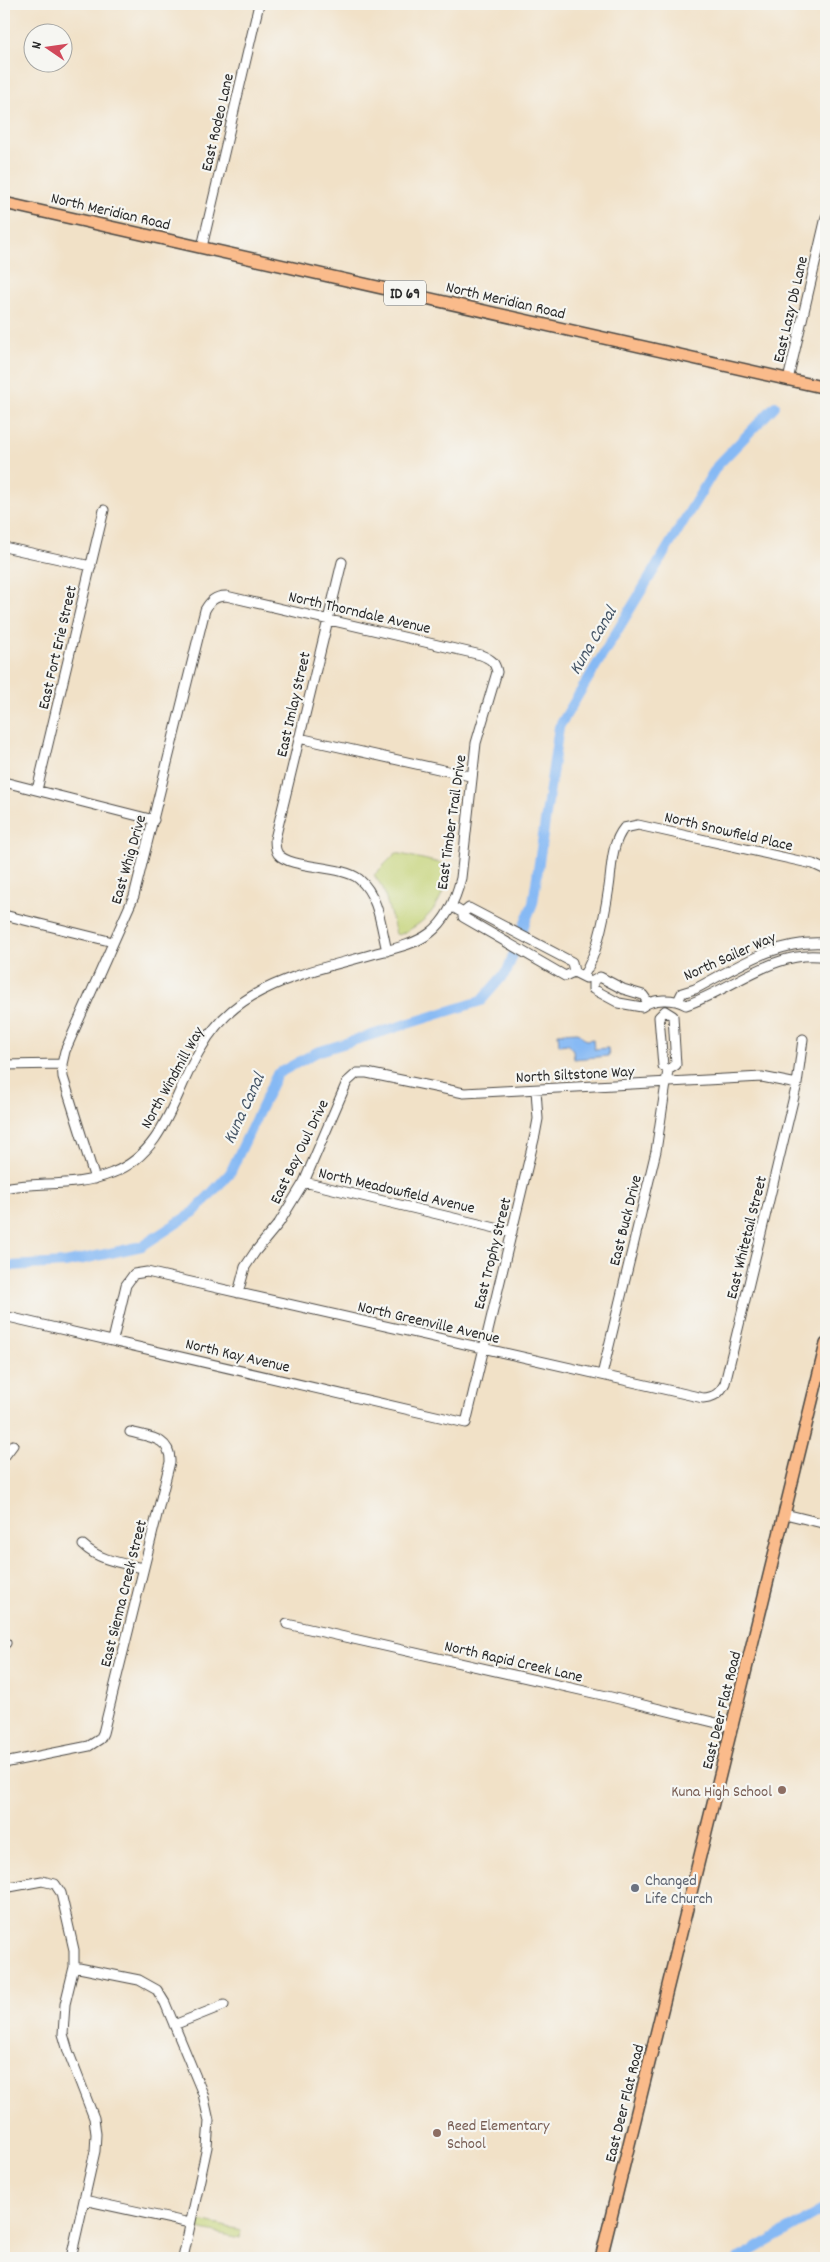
<svg xmlns="http://www.w3.org/2000/svg" width="830" height="2262" viewBox="0 0 830 2262" font-family="Dekko,sans-serif">
  <rect width="100%" height="100%" fill="#f6f6f2"/>
  <filter id="ink" filterUnits="userSpaceOnUse"><feTurbulence type="fractalNoise" baseFrequency=".02" numOctaves="2"/><feDisplacementMap in="SourceGraphic" scale="10" xChannelSelector="R" yChannelSelector="G"/><feConvolveMatrix kernelMatrix="1 2 1 2 8 2 1 2 1" color-interpolation-filters="sRGB"/></filter>
  <filter id="wash" filterUnits="userSpaceOnUse"><feTurbulence type="fractalNoise" baseFrequency=".0096" numOctaves="4" result="noise"/><feDisplacementMap in="SourceGraphic" scale="20" xChannelSelector="R" yChannelSelector="G"/><feGaussianBlur stdDeviation="1.12" result="paint"/><feColorMatrix in="noise" values="0 0 0 0 0 0 0 0 0 0 0 0 0 0 0 0 0 1.4 0 .05"/><feComposite in="paint" operator="in"/></filter>
  <g filter="url(#wash)">
    <rect width="100%" height="100%" fill="#f1e1c7"/>
    <!-- green -->
    <path fill="#c3d274" stroke="#777e50" d="M396 853 449 865C444 901 432 920 399 935L396 934 383 888 374 875Z
      M200 2221 241 2230 240 2238 198 2229Z"/>
    <!-- water -->
    <path fill="#86b9f4" stroke="#587290" d="M578 1032 586 1040 593 1039 594 1049 608 1048 609 1056 574 1059 573 1050 568 1044 559 1045 558 1033Z"/>
    <g fill="none" stroke-linecap="round" stroke-linejoin="round">
      <!-- canal -->
      <path stroke="#86b9f4" stroke-width="10" d="M523 928 533 903 559 727 717 466 775 406
        M4 1268 10 1266 65 1263 142 1246 194 1212 230 1173 277 1074 317 1052 481 1001 507 971 513 955
        M739 2258 826 2208"/>
    </g>
  </g>
  <g filter="url(#ink)">
    <g fill="none" stroke-linecap="round" stroke-linejoin="round">
      <!-- minor casing -->
      <g stroke="#494642" stroke-width="11">
        <path id="minor" d="M202 247 259 4
          M788 380 826 217
          M4 547 91 566
          M342 562 275 839C275 844 275 850 278 854 290 869 342 865 359 879 379 896 381 927 387 951
          M299 738 470 776
          M4 782 154 820
          M37 790 104 510
          M451 906 463 913V917L565 976 574 972 586 978
          M463 913 469 908 572 962 574 972
          M4 915 113 942
          M583 976C598 954 605 914 609 887 612 867 611 844 624 828L638 825 813 864 826 870
          M593 981V989L619 1003 642 1007C652 998 674 998 686 1005 732 990 775 948 826 957
          M593 981 600 977 623 989 643 995 648 1002
          M678 1001 682 993 695 989C737 967 777 939 826 943
          M665 1011 673 1016 676 1065 668 1070 663 1066 659 1017Z
          M4 1065 62 1064
          M304 1182 512 1232
          M4 1188C41 1181 75 1188 112 1173 165 1153 174 1093 200 1050 212 1028 230 1009 252 996 289 974 332 966 373 954 392 949 414 945 430 933 447 920 456 898 461 878L476 743 497 672C495 662 491 659 481 655L226 596C215 596 210 601 205 610L134 896 65 1051 62 1064 63 1077 95 1179
          M238 1293 245 1267 255 1252 279 1223 304 1182 347 1082 357 1073H367L464 1093 762 1077 797 1084
          M4 1316 466 1423 535 1135 538 1119 536 1090
          M113 1340 126 1285 134 1274 147 1272 703 1398C715 1397 720 1393 725 1383L797 1084 803 1039
          M602 1375 656 1151 668 1070
          M4 1457 13 1445
          M785 1514 826 1524
          M83 1545C100 1561 122 1563 143 1568
          M287 1624 611 1697 733 1727
          M4 1644 6 1643
          M4 1763 89 1746 100 1739 103 1733 170 1462C171 1438 150 1437 130 1432
          M4 1888 42 1881 55 1884 61 1893 74 1950V1967L65 2004 63 2034 68 2051 94 2118 96 2134 95 2151 71 2258
          M74 1967 139 1980 157 1990 165 2003 203 2094 209 2121 207 2147 183 2258
          M174 2025 224 2005
          M84 2200 190 2223"/>
      </g>
      <!-- major casing -->
      <g stroke="#494642" stroke-width="14">
        <path id="major" d="M4 203 826 388
          M601 2258 826 1344"/>
      </g>
      <!-- minor -->
      <use href="#minor" stroke="#fff" stroke-width="9"/>
      <!-- major -->
      <use href="#major" stroke="#fabb8b" stroke-width="11"/>
    </g>
  </g>
  <!-- markers -->
  <g fill="#8d6e63" stroke="#f6f6f2" stroke-width="2">
    <circle cx="782" cy="1790" r="5"/>
    <circle cx="437" cy="2133" r="5"/>
  </g>
  <circle fill="#6b7280" stroke="#f6f6f2" stroke-width="2" cx="635" cy="1888" r="5"/>
  <g text-anchor="middle" stroke-width="4.5" stroke-linejoin="round" paint-order="stroke">
    <!-- shield labels -->
    <rect fill="#f6f6f2" stroke="#686867" stroke-width="1" x="384" y="280.5" width="42" height="25" rx="4"/>
    <g font-size="15" font-weight="bold" fill="#2b2b2b">
      <text x="405" y="298">ID 69</text>
    </g>
    <!-- street labels -->
    <g font-size="16" fill="#2b2b2b" stroke="#f6f6f2">
      <text transform="translate(216 122) rotate(-77)" y="6">East Rodeo Lane</text>
      <text transform="translate(111 210) rotate(13)" y="6">North Meridian Road</text>
      <text transform="translate(506 299) rotate(13)" y="6">North Meridian Road</text>
      <text transform="translate(789 309) rotate(-77)" y="6">East Lazy Db Lane</text>
      <text transform="translate(360 611) rotate(13)" y="6">North Thorndale Avenue</text>
      <text transform="translate(56 647) rotate(-77)" y="6">East Fort Erie Street</text>
      <text transform="translate(292 704) rotate(-77)" y="6">East Imlay Street</text>
      <text transform="translate(450 822) rotate(-82)" y="6">East Timber Trail Drive</text>
      <text transform="translate(729 830) rotate(13)" y="6">North Snowfield Place</text>
      <text transform="translate(127 859) rotate(-74)" y="6">East Whig Drive</text>
      <text transform="translate(729 955) rotate(-24)" y="6">North Sailer Way</text>
      <text transform="translate(575 1073) rotate(-3)" y="6">North Siltstone Way</text>
      <text transform="translate(171 1077) rotate(-61)" y="6">North Windmill Way</text>
      <text transform="translate(298 1151) rotate(-64)" y="6">East Bay Owl Drive</text>
      <text transform="translate(397 1189) rotate(13)" y="6">North Meadowfield Avenue</text>
      <text transform="translate(624 1220) rotate(-76)" y="6">East Buck Drive</text>
      <text transform="translate(745 1237) rotate(-76)" y="6">East Whitetail Street</text>
      <text transform="translate(491 1253) rotate(-76)" y="6">East Trophy Street</text>
      <text transform="translate(429 1321) rotate(13)" y="6">North Greenville Avenue</text>
      <text transform="translate(238 1354) rotate(13)" y="6">North Kay Avenue</text>
      <text transform="translate(122 1593) rotate(-76)" y="6">East Sienna Creek Street</text>
      <text transform="translate(514 1660) rotate(13)" y="6">North Rapid Creek Lane</text>
      <text transform="translate(720 1710) rotate(-76)" y="6">East Deer Flat Road</text>
      <text transform="translate(623 2103) rotate(-76)" y="6">East Deer Flat Road</text>
    </g>
    <!-- education labels -->
    <g font-size="16" fill="#785e54" stroke="#f6f6f2" text-anchor="end">
      <text x="772" y="1796">Kuna High School</text>
      <text x="447" y="2130" text-anchor="start">Reed Elementary<tspan x="447" dy="18">School</tspan></text>
    </g>
    <!-- worship labels -->
    <g font-size="16" fill="#5b616d" stroke="#f6f6f2" text-anchor="start">
      <text x="645" y="1885">Changed<tspan x="645" dy="18">Life Church</tspan></text>
    </g>
    <!-- water labels -->
    <g font-size="18" font-style="italic" fill="#465667" stroke="#f6f6f2">
      <text transform="translate(592 640) rotate(-59)" y="6">Kuna Canal</text>
      <text transform="translate(243 1108) rotate(-65)" y="6">Kuna Canal</text>
    </g>
  </g>
  <!-- margin -->
  <rect width="830" height="2262" fill="none" stroke="#f6f6f2" stroke-width="20"/>
  <!-- north arrow -->
  <g transform="translate(48 48) rotate(283)"><circle r="24" fill="#f6f6f2" stroke="#a5a5a2"/>
  <path d="M0-4L9 19L0 12L-9 19Z" fill="#d1495b"/>
  <text y="-8" font-size="14" font-weight="bold" text-anchor="middle" fill="#2b2b2b">N</text>
  </g>
</svg>
